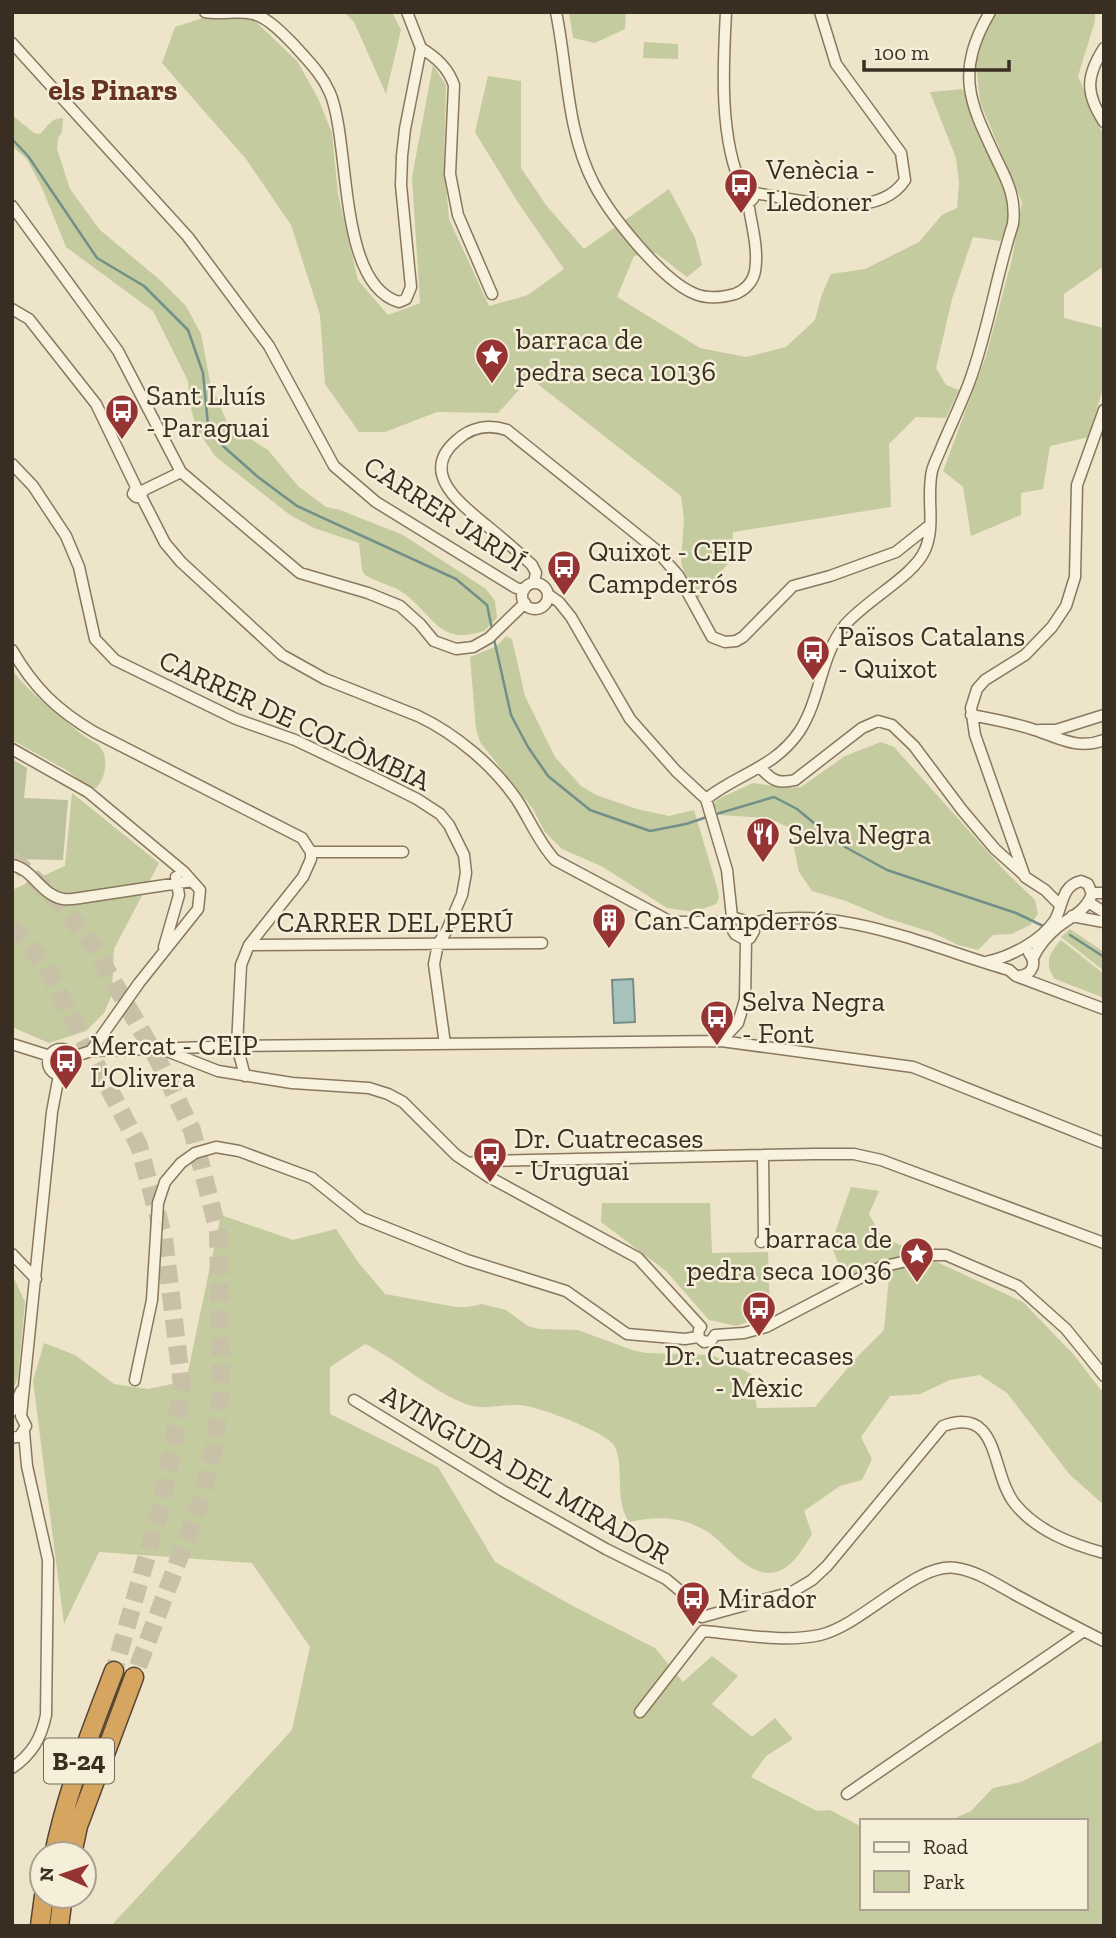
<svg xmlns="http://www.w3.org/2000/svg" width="1116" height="1938" viewBox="0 0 1116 1938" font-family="'Zilla Slab',serif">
  <rect width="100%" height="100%" fill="#ede4ca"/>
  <!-- green -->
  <path fill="#c4cb9e" d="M344 12H392L401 30 386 94 354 22Z
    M569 12H626L625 29 595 43 573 38Z
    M995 12H1095V21L1078 76 1104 137V266L1064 294V318L1104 328V384L1089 437 1050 446 1043 489 1021 493V515L971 536 963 487 943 471 986 356 1012 259 1022 202 980 102 976 64 982 40Z
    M206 17 253 19 297 61 318 98 332 133 338 194 358 280 388 315 420 303 412 177 433 65 446 85 444 163 449 219 489 306 528 295 564 269 517 201 475 132 488 76 521 81V168L546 205 584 249 669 189 695 238 702 265 687 277 656 253 634 256 617 297 700 348 746 357 786 347 815 320 822 294 831 274 865 269 919 242 942 215 957 208 959 183 956 158 930 92 963 89 974 124 1009 200 1007 226 1000 241 973 237 952 299 936 368 946 385 959 390 946 418 916 417 889 444 891 507 733 532 731 560 696 601 681 563 684 520 681 496 530 378 498 413 437 412 385 432H359L325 384 320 315 291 225 246 159 162 63 175 27Z
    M644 42 678 44V59L643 58Z
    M12 115 34 133 40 134C47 127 52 117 63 118L62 132 58 138 57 149 70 189 100 230 160 280 186 306 201 334 210 382 228 425 268 450 298 486 326 507 340 510 403 535 486 589 495 601 497 618 484 631C439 646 434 616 405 594 393 585 378 583 365 575L362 570 359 543 314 528 290 515 215 456 196 428 189 400 188 381 153 311 66 247 42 188 27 159 12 146Z
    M506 636 512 639 525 696 555 757 581 786 596 795 637 809 669 816 694 810 717 887 719 898 716 904 694 912 667 908 603 867 562 849 545 832 533 809 480 742 476 729 470 657 497 646Z
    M12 670C30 694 57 713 80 733 86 739 96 741 101 748 109 759 105 780 96 788H89L68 771 12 740Z
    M881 742 894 747 1005 871 1035 900 1038 914 1030 925 1012 934 993 935 978 950 958 945 931 932 886 918 846 901 812 891 799 872 790 828 768 818 720 815 713 804 718 799 753 783 787 788 801 787 845 756Z
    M72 793 159 863 114 949 112 994 104 1013 86 1031 49 1043 12 1027V890L65 866Z
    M1070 929 1104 952V971L1061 937Z
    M1061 940 1104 974V998L1055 979C1043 964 1050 952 1061 940Z
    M851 1187 879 1191 869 1214 881 1236 1023 1302 1074 1355 1100 1389 1104 1391V1505L1070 1475 1007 1393 980 1375 950 1380 920 1394 890 1396 861 1437 872 1459 862 1480 840 1486 804 1511 812 1534C794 1565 776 1588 741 1561 729 1552 720 1540 708 1532 681 1516 658 1516 629 1522 613 1498 626 1461 613 1444 603 1431 537 1406 520 1405 501 1404 484 1411 466 1404 429 1390 400 1361 365 1344L330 1367V1414L438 1467 495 1562 571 1605 655 1648 683 1682 712 1656 738 1676 712 1704 752 1737 775 1718 793 1739 766 1756 751 1777 817 1811 830 1810 858 1825 862 1830V1908H1086V1821H948L971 1811 993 1788 1021 1782 1104 1740V1926H111L292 1730 310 1647 252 1563 99 1552 64 1624 33 1381 44 1343 75 1355 114 1384 148 1389 186 1381 221 1215 293 1240 336 1229 358 1262 385 1294 456 1307H468L482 1304 506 1310 528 1326 539 1329 578 1330 632 1350 646 1353 712 1355 751 1374 757 1408 815 1407 857 1357 884 1330 889 1277 844 1278 831 1244Z
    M602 1203H710L712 1253 768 1252 770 1315 736 1326 709 1320 666 1271 601 1222Z
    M12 1274 25 1302 18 1377 12 1393Z"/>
  <!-- cemetery -->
  <path fill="#bbc19c" d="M12 759 27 768 24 798 68 800 63 860 12 859Z"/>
  <!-- water -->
  <path fill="#aac2bc" stroke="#719089" stroke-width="2" d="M633 979 635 1022 614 1023 612 980Z"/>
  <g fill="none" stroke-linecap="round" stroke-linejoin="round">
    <!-- stream -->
    <path stroke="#719089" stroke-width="2.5" d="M12 139 28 156 97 258 144 286 188 330 203 373 208 425 223 446 258 477 297 506 456 579 487 605 492 629
      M494 639 511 715 528 747 548 776 590 810 650 831 686 824 707 817
      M713 815 774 797 797 809 838 843 887 870 1016 913 1043 926
      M1070 935 1104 957"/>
    <!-- motorway-tunnel -->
    <path stroke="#c9c0a8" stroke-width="18" stroke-dasharray="18 9" stroke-linecap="butt" d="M12 858 64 907 94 948 157 1058 192 1130 218 1231 221 1389 214 1449 199 1506 134 1677
      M12 926 45 966 139 1146 164 1238 182 1386 173 1446 161 1507 114 1671"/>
    <!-- minor casing -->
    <g stroke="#89775f" stroke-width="13">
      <path id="minor" d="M205 12C221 15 238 10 253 14 269 18 284 35 295 46 308 61 322 74 330 93 351 143 337 284 399 302L406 299 411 287 401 185 402 156 405 129 421 48 407 12
        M556 12C568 70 566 130 594 184 610 215 661 279 693 293 706 299 721 298 735 294 745 290 753 282 755 271 759 249 751 223 748 202
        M726 12C723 66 719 140 743 189
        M12 43 188 237 269 346 334 466 376 502 516 588 524 590
        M421 48C437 58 448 68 454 85L450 174 458 215 492 294
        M1104 48C1086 76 1085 93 1104 122
        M740 195a7 7 0 1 1 14 0a7 7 0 1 1-14 0Z
        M754 193C797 199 877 223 905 180L901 153 836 64 820 12
        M12 206 118 351 181 472 300 573 368 593 400 606 420 624 434 641 456 649 473 647 489 638 525 603
        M12 309 29 319 96 404 136 487
        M12 464 33 486 66 536 79 567 95 639 115 660 236 719 295 740 379 780 417 799 440 814 449 825 464 855 466 873 462 895 447 930 438 944 434 964 445 1044
        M136 487 133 494 136 497H140L144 490 181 472
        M141 496 165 543 181 562 282 655 325 679 418 716C456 734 494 766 517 800 530 820 539 843 555 860L671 922H728
        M534 582 536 573 532 565C517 551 502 538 486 525 461 504 418 473 457 440 471 427 489 424 507 430L655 549 678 575 712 637 725 642 736 641 743 637 793 586 830 576 896 552 930 525
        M522 596a13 13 0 1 1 26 0a13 13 0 1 1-26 0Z
        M549 595 559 602 571 617 630 719 676 771 706 799 727 870 732 917
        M12 650C34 688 57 710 94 732L302 838 311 852V859L303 877 249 945 241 965 237 1046 245 1076
        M971 715C993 719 1014 723 1035 730 1059 738 1078 750 1104 740
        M1040 730H1056L1104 715
        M12 749 88 792 184 872 200 890 198 909 139 983 91 1051
        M761 768C772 781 779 784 795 780L862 728 878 721 892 725 914 746 962 810 995 849 1024 875
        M706 799C739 773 774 768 799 732 821 699 820 656 845 625 866 600 914 576 925 550 936 525 926 497 932 471 934 463 939 454 942 446 951 425 961 404 969 383 988 332 996 276 1013 224 1016 200 1009 184 998 162 970 103 954 74 990 12
        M311 852H403
        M12 865C33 869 41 895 63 899 68 900 74 899 80 898L192 881
        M1092 893H1104
        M1088 902 1104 912
        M1060 905 1045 890 1025 877 975 735 971 708 977 689 985 680 1025 655 1052 627 1066 606 1075 577 1077 485 1104 410
        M1072 916 1104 922
        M732 917 752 923
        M728 922 735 934 746 940
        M752 923C837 903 929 947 1009 970L1016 976 1104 1009
        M746 940 750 938 754 931 752 923
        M249 945 542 943
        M164 947 179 895 176 877
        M986 962C1010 957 1041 941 1055 920 1063 906 1061 886 1081 881L1088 884 1092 894C1086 911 1072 916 1059 926 1048 935 1039 945 1033 958
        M1020 976C1033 974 1037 963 1029 953
        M721 1041 738 1023 745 1000 746 940
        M12 1044 50 1056
        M48 1062a13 13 0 1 1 26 0a13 13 0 1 1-26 0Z
        M167 1051 218 1071 292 1083 369 1088 388 1094 403 1102 456 1155 489 1177 638 1258 701 1327
        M73 1057 91 1051 237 1046 721 1041 913 1067 1104 1143
        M468 1163 483 1161 814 1154H854L881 1160 1104 1243
        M761 1242 764 1240 763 1155
        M12 1254 36 1279
        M699 1330 698 1337 704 1342 711 1341 715 1335
        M715 1335 744 1333 766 1327 881 1267 932 1255H946L1018 1286 1066 1329 1104 1376
        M135 1380 152 1300 158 1203 165 1182 181 1163 195 1153 216 1147 239 1151 312 1178 362 1218 467 1260 566 1291 627 1334 685 1339 698 1337
        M354 1400 503 1491 606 1549 666 1579 684 1594 702 1617
        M12 1411 21 1391
        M12 1438 20 1436 26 1426 21 1416 52 1112 59 1075
        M702 1617 792 1592 812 1580 827 1566 943 1426C1001 1405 990 1473 1015 1504 1037 1531 1071 1544 1104 1553
        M703 1631C740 1634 783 1643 820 1635 863 1625 916 1562 956 1568 977 1571 996 1584 1014 1594 1044 1610 1074 1626 1104 1641
        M640 1712 703 1631
        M12 1768C32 1754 41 1739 46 1715L48 1560 27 1466 24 1432
        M847 1794 1084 1631"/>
    </g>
    <!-- motorway casing -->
    <g stroke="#574533" stroke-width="21">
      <path id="motorway" d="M54 1854C67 1791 91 1731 114 1671
        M72 1854 78 1826 134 1677
        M40 1926 44 1896
        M59 1926 63 1896"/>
    </g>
    <!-- minor -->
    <use href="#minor" stroke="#f8f1dd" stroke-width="10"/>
    <!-- motorway -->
    <use href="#motorway" stroke="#d6a661" stroke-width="18"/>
  </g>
  <!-- icons -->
  <defs>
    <g id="bus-pin" transform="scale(1.75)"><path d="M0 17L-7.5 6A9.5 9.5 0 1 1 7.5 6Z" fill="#953432" stroke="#f5eed9"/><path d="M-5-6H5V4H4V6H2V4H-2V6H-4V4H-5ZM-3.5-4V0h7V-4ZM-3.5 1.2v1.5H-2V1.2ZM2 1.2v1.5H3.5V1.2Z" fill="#fff"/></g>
    <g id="sight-pin" transform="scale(1.75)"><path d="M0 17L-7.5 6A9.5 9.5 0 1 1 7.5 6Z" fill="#953432" stroke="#f5eed9"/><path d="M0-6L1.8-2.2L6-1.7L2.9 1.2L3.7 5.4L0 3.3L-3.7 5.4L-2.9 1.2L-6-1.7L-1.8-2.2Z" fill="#fff"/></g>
    <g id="restaurant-pin" transform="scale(1.75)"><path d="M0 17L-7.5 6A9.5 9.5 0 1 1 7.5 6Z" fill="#953432" stroke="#f5eed9"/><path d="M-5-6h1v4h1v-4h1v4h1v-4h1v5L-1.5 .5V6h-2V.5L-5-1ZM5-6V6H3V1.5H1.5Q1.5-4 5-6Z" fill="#fff"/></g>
    <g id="building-pin" transform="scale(1.75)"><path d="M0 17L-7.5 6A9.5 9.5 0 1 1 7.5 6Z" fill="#953432" stroke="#f5eed9"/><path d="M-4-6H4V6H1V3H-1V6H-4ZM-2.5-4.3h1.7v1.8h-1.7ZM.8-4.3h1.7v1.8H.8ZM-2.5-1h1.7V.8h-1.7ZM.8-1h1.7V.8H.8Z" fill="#fff"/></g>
  </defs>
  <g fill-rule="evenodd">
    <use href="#bus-pin" x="741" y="185"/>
    <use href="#sight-pin" x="492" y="355"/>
    <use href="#bus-pin" x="122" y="411"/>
    <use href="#bus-pin" x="564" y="567"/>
    <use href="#bus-pin" x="813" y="652"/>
    <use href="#restaurant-pin" x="763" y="834"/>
    <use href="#building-pin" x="609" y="920"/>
    <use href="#bus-pin" x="717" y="1017"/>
    <use href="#bus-pin" x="66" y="1061"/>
    <use href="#bus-pin" x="490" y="1154"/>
    <use href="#sight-pin" x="917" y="1254"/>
    <use href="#bus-pin" x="759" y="1308"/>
    <use href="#bus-pin" x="693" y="1598"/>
  </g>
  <g text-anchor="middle" stroke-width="5" stroke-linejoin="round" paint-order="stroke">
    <!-- shield labels -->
    <rect fill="#f5eed9" stroke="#726859" stroke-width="2" x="44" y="1738.5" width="70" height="45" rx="5"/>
    <g font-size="26" font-weight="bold" fill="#3a2e22">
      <text x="79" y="1770">B-24</text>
    </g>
    <!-- poi labels -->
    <g font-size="28" fill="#3a2e22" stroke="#f5eed9" text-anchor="start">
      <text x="766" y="179">Venècia -<tspan x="766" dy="32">Lledoner</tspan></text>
      <text x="516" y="349">barraca de<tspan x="516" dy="32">pedra seca 10136</tspan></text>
      <text x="146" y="405">Sant Lluís<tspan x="146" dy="32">- Paraguai</tspan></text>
      <text x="588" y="561">Quixot - CEIP<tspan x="588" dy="32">Campderrós</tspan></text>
      <text x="838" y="646">Països Catalans<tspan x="838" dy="32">- Quixot</tspan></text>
      <text x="788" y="844">Selva Negra</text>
      <text x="634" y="930">Can Campderrós</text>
      <text x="742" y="1011">Selva Negra<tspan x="742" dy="32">- Font</tspan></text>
      <text x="90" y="1055">Mercat - CEIP<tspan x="90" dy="32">L'Olivera</tspan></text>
      <text x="514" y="1148">Dr. Cuatrecases<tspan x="514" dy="32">- Uruguai</tspan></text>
      <text x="892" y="1248" text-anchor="end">barraca de<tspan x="892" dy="32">pedra seca 10036</tspan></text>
      <text x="759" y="1365" text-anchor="middle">Dr. Cuatrecases<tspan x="759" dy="32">- Mèxic</tspan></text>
      <text x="718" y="1608">Mirador</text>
    </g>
    <!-- street labels -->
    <g font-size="28" fill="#3a2e22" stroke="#f5eed9">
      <text transform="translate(445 513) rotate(33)" y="10">CARRER JARDÍ</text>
      <text transform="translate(295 720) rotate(25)" y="10">CARRER DE COLÒMBIA</text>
      <text x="395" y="932">CARRER DEL PERÚ</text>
      <text transform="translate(526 1474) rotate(30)" y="10">AVINGUDA DEL MIRADOR</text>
    </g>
    <!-- neighbourhood labels -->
    <g font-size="30" font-weight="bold" fill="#653323" stroke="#f5eed9">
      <text x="113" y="100">els Pinars</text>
    </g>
  </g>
  <!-- border -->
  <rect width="1116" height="1938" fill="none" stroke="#3a2e22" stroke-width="28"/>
  <!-- legend -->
  <rect x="860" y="1819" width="228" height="91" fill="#f5eed9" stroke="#aaa190" stroke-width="2"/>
  <rect x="874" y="1842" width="35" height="10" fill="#f8f1dd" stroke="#aaa190" stroke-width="2"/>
  <text x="923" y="1854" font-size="21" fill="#3a2e22">Road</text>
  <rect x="874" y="1871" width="35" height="21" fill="#c4cb9e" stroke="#aaa190" stroke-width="2"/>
  <text x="923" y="1889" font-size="21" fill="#3a2e22">Park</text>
  <!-- north arrow -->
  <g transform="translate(63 1875) rotate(272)"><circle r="33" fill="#f5eed9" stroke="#aaa190" stroke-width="2"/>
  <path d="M0-5L12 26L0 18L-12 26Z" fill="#953432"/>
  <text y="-10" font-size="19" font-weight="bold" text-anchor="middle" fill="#3a2e22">N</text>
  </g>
  <!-- scale -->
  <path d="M864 60v10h145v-10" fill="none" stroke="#3a2e22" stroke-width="3.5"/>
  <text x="874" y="60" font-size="21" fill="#3a2e22" stroke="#f5eed9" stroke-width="5" paint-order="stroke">100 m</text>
</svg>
